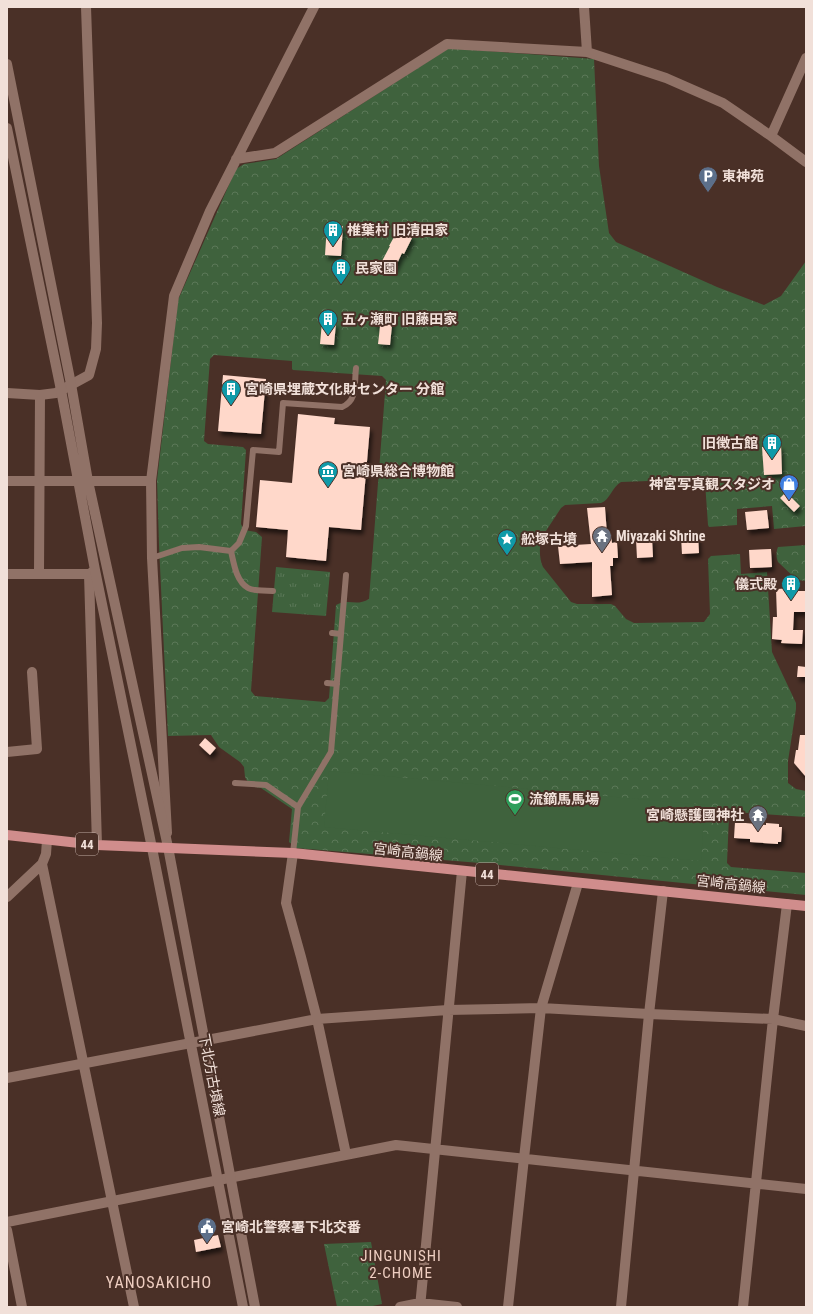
<svg xmlns="http://www.w3.org/2000/svg" width="813" height="1314" viewBox="0 0 813 1314" font-family="'Roboto Condensed','Noto Sans JP',sans-serif">
  <defs>
    <pattern id="grass-tufts" width="24" height="20" patternUnits="userSpaceOnUse"><rect width="24" height="20" fill="#3f623d"/><path d="M3 7l-1-3M5 7V3M7 7l1-3M15 17l-1-3M17 17v-4M19 17l1-3" fill="none" stroke="#5b7858"/></pattern>
    <pattern id="forest-crowns" width="20" height="18" patternUnits="userSpaceOnUse"><rect width="20" height="18" fill="#3f623d"/><path d="M2 6a3 3 0 1 1 6 0M12 15a3 3 0 1 1 6 0" fill="none" stroke="#5b7858"/></pattern>
    <filter id="shadow"><feDropShadow dx="2.5" dy="4.5" stdDeviation="2" flood-color="#0009"/></filter>
  </defs>
  <rect width="100%" height="100%" fill="#4a3027"/>
  <!-- grass -->
  <path fill="url(#grass-tufts)" d="M276 567 330 572 326 616 272 612Z"/>
  <!-- forest -->
  <path fill="url(#forest-crowns)" fill-rule="evenodd" d="M449 48 594 59 599 166 609 233 616 242 717 287 764 305 781 296 806 261V526L774 529 772 506 737 509V525L709 527 708 525 705 482 703 479 621 482C612 487 610 500 601 503L565 505 561 508 542 537C539 545 539 559 543 567L571 602 577 604H611L615 606 626 619 634 623 704 622 710 614 708 559 711 556 740 554 741 574 767 572 772 652 796 703V709L788 761V783L796 789 806 791V817L733 812 729 816 727 863 731 867 806 873V895L480 863 296 848 289 842 292 809 261 788 250 786 245 777 244 767 240 762 219 747 211 735 168 736 159 545 157 480 178 300 236 169 244 164 276 159ZM214 355 292 361V369L293 370 382 376 386 380 369 599C356 607 349 598 336 605L329 698 325 702 255 696 251 691 262 537 256 532 244 530 241 524 246 450 243 447 208 444 204 441 210 359Z
    M806 545V581L797 580 778 562C776 558 776 551 778 547Z
    M371 1242 382 1304 368 1307H337L324 1244Z"/>
  <!-- pitch -->
  <path fill="#3f623d" d="M329 771 705 805 701 861 324 827Z"/>
  <!-- building -->
  <path fill="#ffd8ca" filter="url(#shadow)" d="M327 225 343 226 341 256 325 255Z
    M399 228 413 236 404 254 402 253 394 270 381 263 390 246H389Z
    M376 314 393 315 390 345 378 344 380 327 375 326Z
    M322 322 336 323 334 345 320 344Z
    M223 375 266 379 261 434 218 431Z
    M298 414 335 418 334 424 370 427 361 530 329 527 326 561 286 557 288 530 256 527 260 480 292 483Z
    M781 445 782 474 764 475 762 447Z
    M786 492 800 506 794 512 780 498Z
    M605 507 607 535H611L612 543 617 542 618 558H613V566H610L612 595 592 597V562L560 564 558 546 591 544 587 508Z
    M767 510 769 528 747 530 745 512Z
    M698 535 699 553 682 554 681 536Z
    M652 538 653 557 637 558 636 539Z
    M771 549 772 567 750 568 749 550Z
    M797 588V591H805L806 612H794L793 630H803L802 644 781 643 782 640 772 639 773 617H777L776 589Z
    M798 666 806 667V677H797Z
    M800 735H806V777L794 763 796 750H798Z
    M205 738 216 748 210 755 199 745Z
    M735 822 766 825V823L779 824V827H782L781 842H778V844L750 842V839L734 838Z
    M218 1235 221 1247 196 1252 194 1240Z"/>
  <g fill="none" stroke-linecap="round" stroke-linejoin="round">
    <!-- service -->
    <path stroke="#907267" stroke-width="6" d="M231 551 239 543 246 526 253 450 279 452 283 403 342 407C358 400 354 384 356 368
      M152 558 182 548 199 547 231 551C234 564 236 581 248 588 253 591 267 591 273 591
      M332 633 341 634
      M327 683 337 684
      M235 783 266 785 298 807
      M293 853 298 807 331 752 346 575"/>
    <!-- minor -->
    <path stroke="#907267" stroke-width="10" d="M584 7 587 52
      M771 136 806 58
      M236 159 275 153 447 44 587 52 666 78 723 103 771 136 806 162
      M7 393 40 395 56 393 89 375 96 349 97 323 86 7
      M7 481H151
      M7 574H89L94 571
      M39 574 40 395
      M89 574 97 845
      M7 752 37 749 32 672
      M167 833 152 558 151 481 174 296 210 211 314 7
      M293 853 286 903 301 957 317 1019 346 1154
      M42 864 134 1307
      M7 897 42 864 46 854 47 840
      M7 1078 317 1019 448 1010 541 1008 649 1014 773 1019 806 1026
      M7 1222 396 1145 806 1189
      M7 1230 22 1307
      M400 1307 420 1303 457 1307
      M420 1307 462 871
      M508 1307 524 1158 541 1008 578 883
      M621 1307 649 1014 663 891
      M743 1307 773 1019 787 904"/>
    <!-- tertiary -->
    <path stroke="#907267" stroke-width="10" d="M7 64 71 384 88 481 168 847
      M7 128 61 390 95 570 152 848"/>
    <!-- secondary -->
    <path stroke="#907267" stroke-width="10" d="M168 847 255 1307
      M152 848 243 1307"/>
    <!-- primary -->
    <path stroke="#d08d8c" stroke-width="10" d="M7 835 97 845 293 853 806 906"/>
  </g>
  <!-- icons -->
  <defs>
    <g id="parking-pin" transform="scale(1)"><path d="M0 17L-7.5 6A9.5 9.5 0 1 1 7.5 6Z" fill="#5c6f8a" stroke="#4a3027"/><path d="M-3.5-5.5H1a3.5 3.5 0 0 1 0 7H-1V5.5H-3.5ZM-1-3.4V-.6H.8a1.4 1.4 0 0 0 0-2.8Z" fill="#fff"/></g>
    <g id="building-pin" transform="scale(1)"><path d="M0 17L-7.5 6A9.5 9.5 0 1 1 7.5 6Z" fill="#0f9aa8" stroke="#4a3027"/><path d="M-4-6H4V6H1V3H-1V6H-4ZM-2.5-4.3h1.7v1.8h-1.7ZM.8-4.3h1.7v1.8H.8ZM-2.5-1h1.7V.8h-1.7ZM.8-1h1.7V.8H.8Z" fill="#fff"/></g>
    <g id="museum-pin" transform="scale(1)"><path d="M0 17L-7.5 6A9.5 9.5 0 1 1 7.5 6Z" fill="#0f9aa8" stroke="#4a3027"/><path d="M0-6L6-3V-2H-6V-3ZM-5-1h2V3h-2ZM-1-1h2V3h-2ZM3-1h2V3H3ZM-6 4H6V6H-6Z" fill="#fff"/></g>
    <g id="shop-pin" transform="scale(1)"><path d="M0 17L-7.5 6A9.5 9.5 0 1 1 7.5 6Z" fill="#3f7fe0" stroke="#4a3027"/><path d="M-5-2.5h2.3a2.7 3.5 0 0 1 5.4 0H5L5.5 6h-11ZM-1.5-2.5h3a1.5 2.3 0 0 0-3 0Z" fill="#fff"/></g>
    <g id="temple-pin" transform="scale(1)"><path d="M0 17L-7.5 6A9.5 9.5 0 1 1 7.5 6Z" fill="#6b7280" stroke="#4a3027"/><path d="M0-6L5-2H3V0L6.5 2.5H4V6H1.5V3h-3V6H-4V2.5H-6.5L-3 0V-2H-5Z" fill="#fff"/></g>
    <g id="sight-pin" transform="scale(1)"><path d="M0 17L-7.5 6A9.5 9.5 0 1 1 7.5 6Z" fill="#0f9aa8" stroke="#4a3027"/><path d="M0-6L1.8-2.2L6-1.7L2.9 1.2L3.7 5.4L0 3.3L-3.7 5.4L-2.9 1.2L-6-1.7L-1.8-2.2Z" fill="#fff"/></g>
    <g id="stadium-pin" transform="scale(1)"><path d="M0 17L-7.5 6A9.5 9.5 0 1 1 7.5 6Z" fill="#2e9e5b" stroke="#4a3027"/><path d="M0-5a6.5 5 0 1 0 0 10a6.5 5 0 1 0 0-10ZM-3.5-1.8h7v3.6h-7Z" fill="#fff"/></g>
    <g id="civic-pin" transform="scale(1)"><path d="M0 17L-7.5 6A9.5 9.5 0 1 1 7.5 6Z" fill="#5c6f8a" stroke="#4a3027"/><path d="M-.6-6.5H3V-4.5H.6V-3L4-1V1h2V6H-6V1h2V-1L-.6-3ZM-1.2 2.5V6h2.4V2.5Z" fill="#fff"/></g>
  </defs>
  <g fill-rule="evenodd">
    <use href="#parking-pin" x="708" y="176"/>
    <use href="#building-pin" x="333" y="230"/>
    <use href="#building-pin" x="341" y="268"/>
    <use href="#building-pin" x="328" y="319"/>
    <use href="#building-pin" x="231" y="389"/>
    <use href="#building-pin" x="772" y="443"/>
    <use href="#museum-pin" x="328" y="471"/>
    <use href="#shop-pin" x="789" y="484"/>
    <use href="#temple-pin" x="602" y="536"/>
    <use href="#sight-pin" x="507" y="539"/>
    <use href="#building-pin" x="791" y="584"/>
    <use href="#stadium-pin" x="515" y="799"/>
    <use href="#temple-pin" x="758" y="815"/>
    <use href="#civic-pin" x="207" y="1227"/>
  </g>
  <g text-anchor="middle" stroke-width="4" stroke-linejoin="round" paint-order="stroke">
    <!-- shield labels -->
    <g fill="#4a3027" stroke="#bfaba4" stroke-width="1">
      <rect x="76" y="833" width="22" height="22" rx="3"/>
      <rect x="476" y="863" width="22" height="22" rx="3"/>
    </g>
    <g font-size="13" font-weight="bold" fill="#f1e0d9">
      <text x="87" y="849">44</text>
      <text x="487" y="879">44</text>
    </g>
    <!-- poi labels -->
    <g font-size="14" font-weight="bold" fill="#f1e0d9" stroke="#4a3027" text-anchor="start">
      <text x="722" y="181">東神苑</text>
      <text x="347" y="235">椎葉村 旧清田家</text>
      <text x="355" y="273">民家園</text>
      <text x="342" y="324">五ヶ瀬町 旧藤田家</text>
      <text x="245" y="394">宮崎県埋蔵文化財センター 分館</text>
      <text x="758" y="448" text-anchor="end">旧徴古館</text>
      <text x="342" y="476">宮崎県総合博物館</text>
      <text x="775" y="489" text-anchor="end">神宮写真観スタジオ</text>
      <text x="616" y="541">Miyazaki Shrine</text>
      <text x="521" y="544">舩塚古墳</text>
      <text x="777" y="589" text-anchor="end">儀式殿</text>
      <text x="529" y="804">流鏑馬馬場</text>
      <text x="744" y="820" text-anchor="end">宮崎懸護國神社</text>
      <text x="221" y="1232">宮崎北警察署下北交番</text>
    </g>
    <!-- street labels -->
    <g font-size="14" fill="#f1e0d9" stroke="#4a3027">
      <text transform="translate(408 852) rotate(6)" y="5">宮崎高鍋線</text>
      <text transform="translate(731 884) rotate(6)" y="5">宮崎高鍋線</text>
      <text transform="translate(212 1075) rotate(79)" y="5">下北方古墳線</text>
    </g>
    <!-- neighbourhood labels -->
    <g font-size="15" letter-spacing="1" fill="#efcec1" stroke="#4a3027">
      <text x="401" y="1261">JINGUNISHI<tspan x="401" dy="17">2-CHOME</tspan></text>
    </g>
    <!-- quarter labels -->
    <g font-size="16" letter-spacing="1" fill="#efcec1" stroke="#4a3027">
      <text x="159" y="1288">YANOSAKICHO</text>
    </g>
  </g>
  <!-- border -->
  <rect width="813" height="1314" fill="none" stroke="#f1e0d9" stroke-width="16"/>
</svg>
